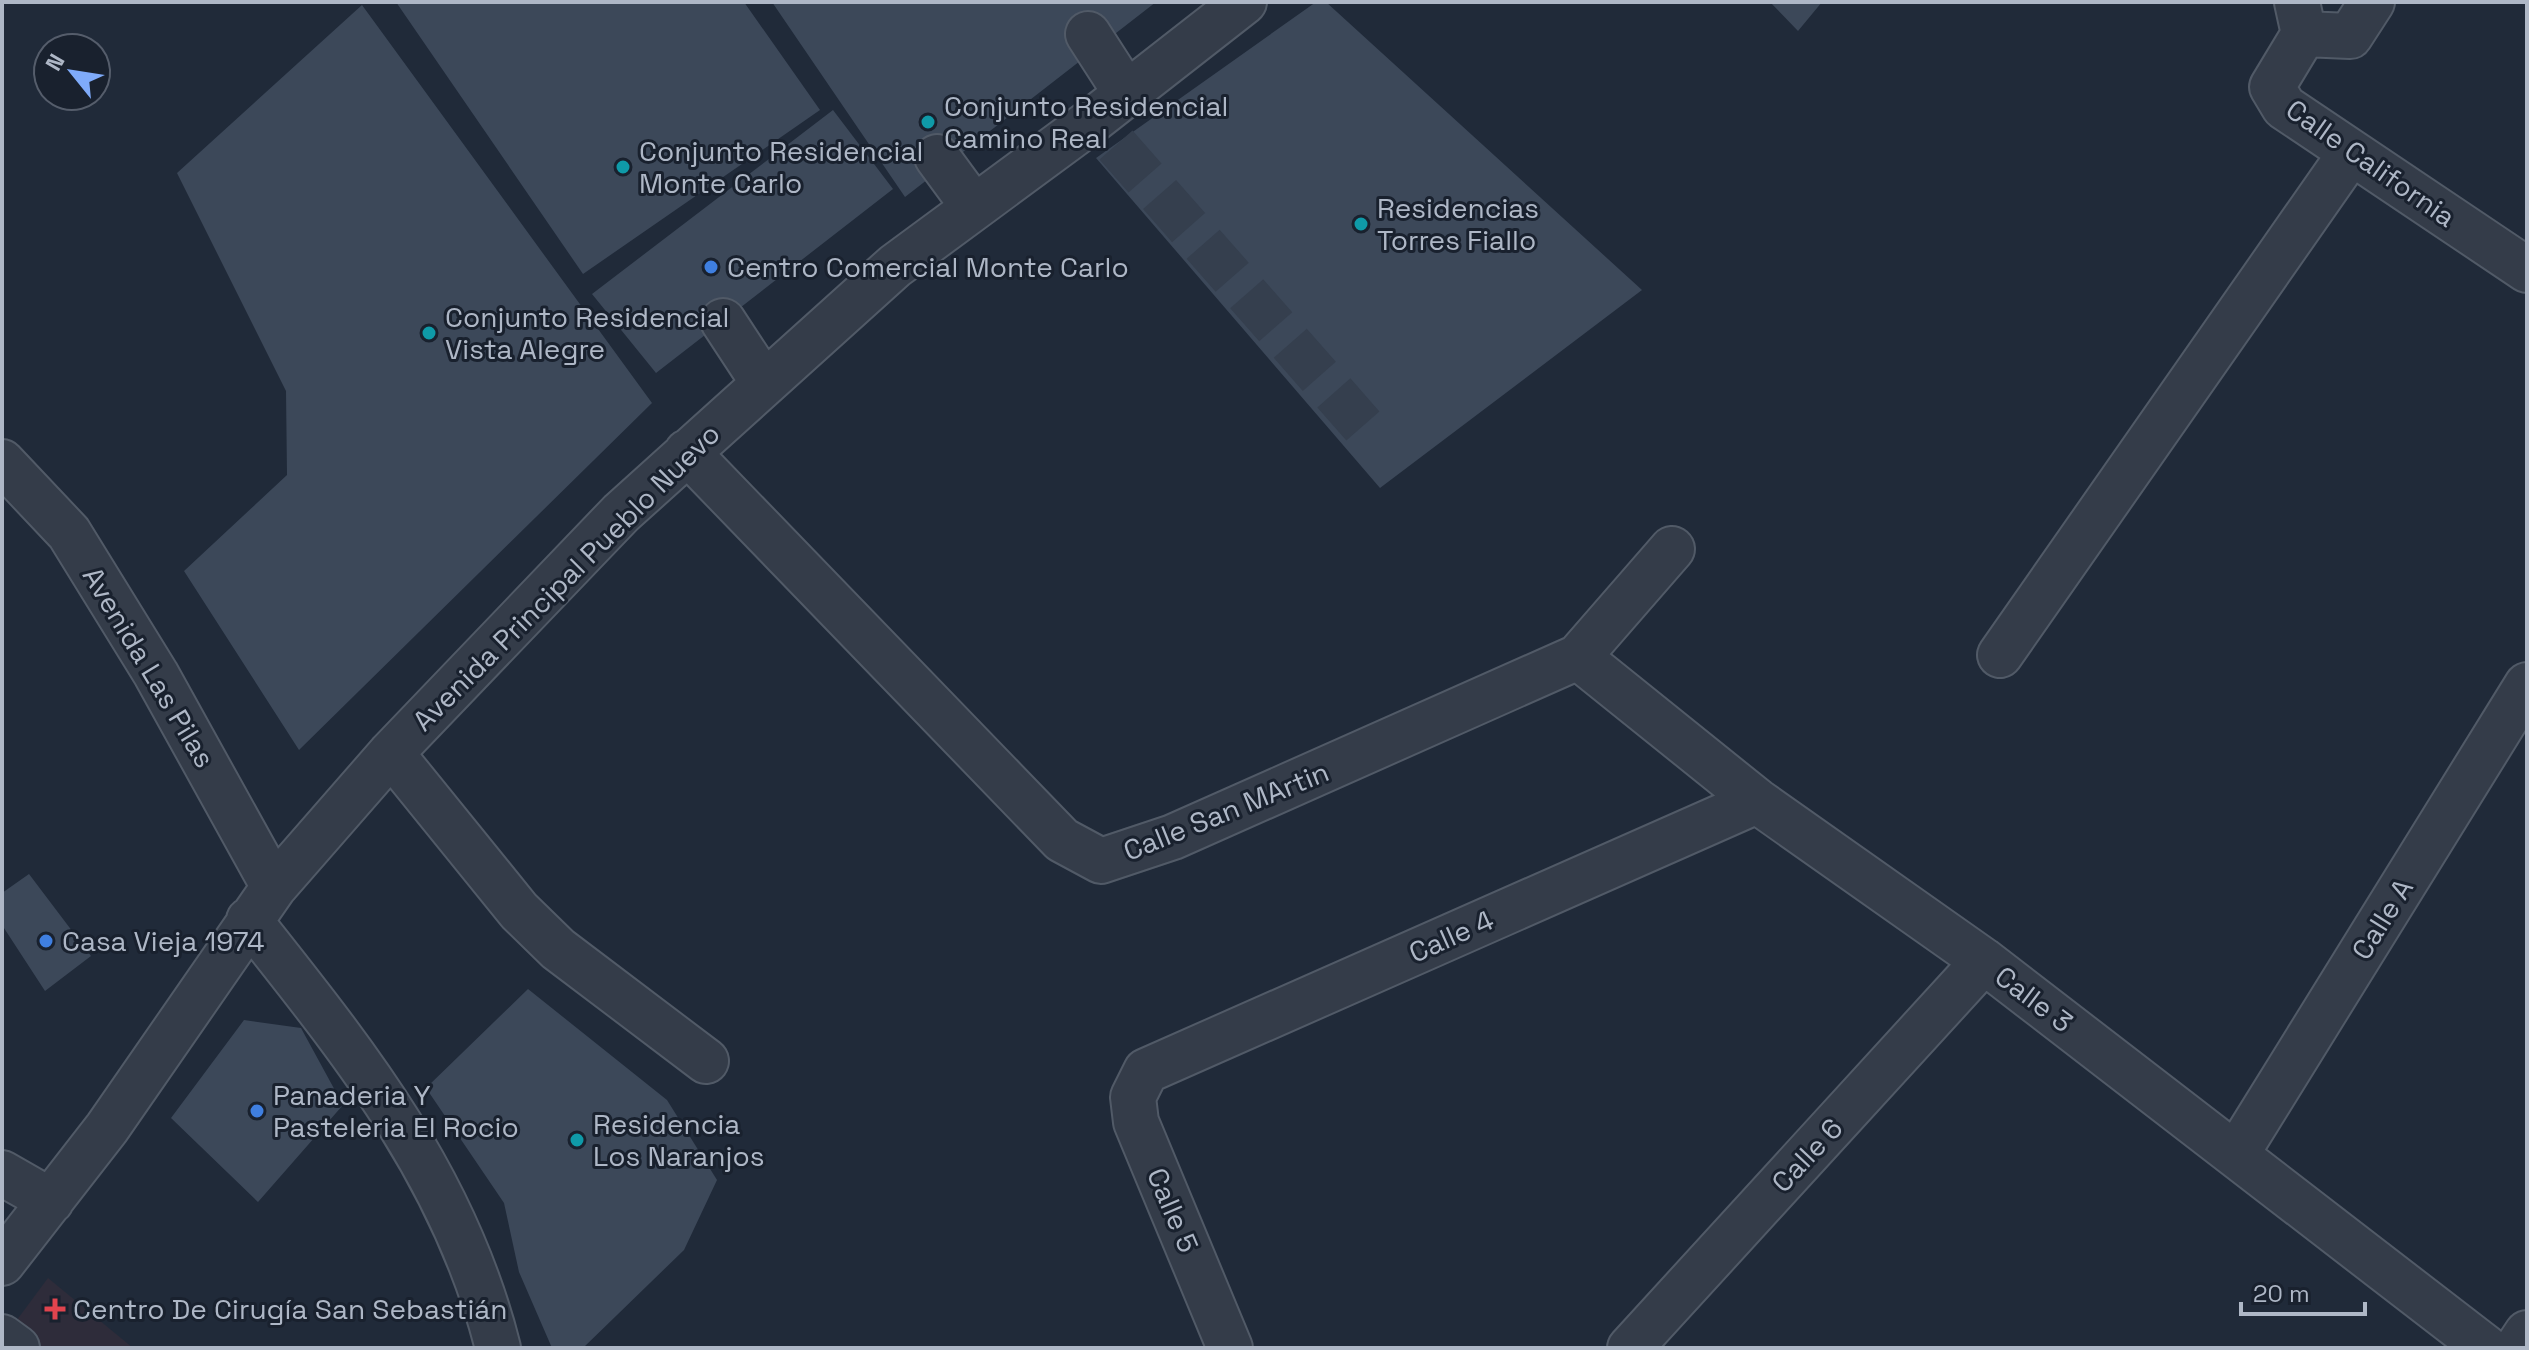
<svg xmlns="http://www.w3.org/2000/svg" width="2529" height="1350" viewBox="0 0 2529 1350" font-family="'Space Grotesk',sans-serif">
  <rect width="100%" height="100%" fill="#202a39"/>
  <!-- medical -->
  <path fill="#2e2c3a" d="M48 1278 133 1348H2V1340Z"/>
  <!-- building -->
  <path fill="#3c4859" d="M396 2H744L820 110 583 274Z
    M772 2H1156L905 197Z
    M1316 2H1326L1642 290 1380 488 1096 158Z
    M1770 2H1822L1798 31Z
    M362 5 652 403 299 750 184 571 287 475 286 391 177 173Z
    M833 110 893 189 656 373 592 294Z
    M29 874 91 956 45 991 2 925V893Z
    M528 989 667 1100 717 1180 684 1250 583 1348H552L519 1272 504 1203 426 1088Z
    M244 1020 301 1028 343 1105 258 1202 171 1118Z"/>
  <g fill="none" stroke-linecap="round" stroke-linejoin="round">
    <!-- minor-tunnel -->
    <path stroke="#353f4e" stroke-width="44" stroke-dasharray="44 22" stroke-linecap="butt" d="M1116 145 1377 442"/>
    <!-- minor casing -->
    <g stroke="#515a67" stroke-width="48">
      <path id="minor" d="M2297 2 2304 34 2272 87 2284 107 2527 270
        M1088 34 1126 93
        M2304 34 2350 36 2372 2
        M937 157 973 206
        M723 321 763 382
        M687 452 1062 840 1101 861 1173 837 1578 657 1672 549
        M2 462 69 533 156 674 274 887
        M2000 655 2350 154
        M1578 657 1757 801 1984 961 2486 1348
        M391 753 519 911 558 949 706 1061
        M249 920C356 1055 455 1177 498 1348
        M2237 1153 2527 685
        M2 1173 51 1201
        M2 1263 107 1128 274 887 391 753 621 513 895 266 1093 120 1244 2
        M2 1337 17 1348
        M1230 1348 1136 1122 1133 1097 1146 1071 1757 801
        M1630 1348 1984 961
        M2517 1348 2527 1333"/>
    </g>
    <!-- minor -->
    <use href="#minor" stroke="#343c49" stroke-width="44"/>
  </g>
  <!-- markers -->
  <g fill="#0f9aa8" stroke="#19212e" stroke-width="3">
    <circle cx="928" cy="122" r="8"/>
    <circle cx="623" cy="167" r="8"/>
    <circle cx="1361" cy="224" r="8"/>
    <circle cx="429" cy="333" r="8"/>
    <circle cx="577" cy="1140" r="8"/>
  </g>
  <g fill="#3f7fe0" stroke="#19212e" stroke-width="3">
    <circle cx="711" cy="267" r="8"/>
    <circle cx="46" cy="941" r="8"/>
    <circle cx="257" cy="1111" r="8"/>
  </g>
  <path fill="#e0444e" stroke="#19212e" stroke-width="3" d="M51 1297h8v8h8v8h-8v8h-8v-8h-8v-8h8z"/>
  <g text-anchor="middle" stroke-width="6" stroke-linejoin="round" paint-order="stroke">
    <!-- poi labels -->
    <g font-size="28" fill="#aeb7c6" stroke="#19212e" text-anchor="start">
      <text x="944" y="116">Conjunto Residencial<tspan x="944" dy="32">Camino Real</tspan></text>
      <text x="639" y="161">Conjunto Residencial<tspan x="639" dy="32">Monte Carlo</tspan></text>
      <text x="1377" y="218">Residencias<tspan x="1377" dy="32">Torres Fiallo</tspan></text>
      <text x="727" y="277">Centro Comercial Monte Carlo</text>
      <text x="445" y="327">Conjunto Residencial<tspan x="445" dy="32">Vista Alegre</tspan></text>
      <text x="62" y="951">Casa Vieja 1974</text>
      <text x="273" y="1105">Panaderia Y<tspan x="273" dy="32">Pasteleria El Rocio</tspan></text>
      <text x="593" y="1134">Residencia<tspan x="593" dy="32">Los Naranjos</tspan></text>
      <text x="73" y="1319">Centro De Cirugía San Sebastián</text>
    </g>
    <!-- street labels -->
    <g font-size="28" fill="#aeb7c6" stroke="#19212e">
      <text transform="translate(2371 163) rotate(35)" y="10">Calle California</text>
      <text transform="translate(566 577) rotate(-45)" y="10">Avenida Principal Pueblo Nuevo</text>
      <text transform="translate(149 667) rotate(59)" y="10">Avenida Las Pilas</text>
      <text transform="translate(1226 811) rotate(-22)" y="10">Calle San MArtin</text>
      <text transform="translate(2382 919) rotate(-58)" y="10">Calle A</text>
      <text transform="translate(1451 936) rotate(-24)" y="10">Calle 4</text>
      <text transform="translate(2034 999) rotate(37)" y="10">Calle 3</text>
      <text transform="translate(1807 1155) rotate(-47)" y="10">Calle 6</text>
      <text transform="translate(1173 1210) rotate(67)" y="10">Calle 5</text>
    </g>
  </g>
  <!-- border -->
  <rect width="2529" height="1350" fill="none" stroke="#aeb7c6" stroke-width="8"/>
  <!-- north arrow -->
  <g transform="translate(72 72) rotate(300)"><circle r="38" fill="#19212e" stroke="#555d6b" stroke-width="2"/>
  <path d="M0-6L14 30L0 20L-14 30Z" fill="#7fabfa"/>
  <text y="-12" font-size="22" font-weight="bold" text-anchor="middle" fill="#aeb7c6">N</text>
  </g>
  <!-- scale -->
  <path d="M2241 1302v12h124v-12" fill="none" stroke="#aeb7c6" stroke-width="4"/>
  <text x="2253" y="1302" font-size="24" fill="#aeb7c6" stroke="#19212e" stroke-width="6" paint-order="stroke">20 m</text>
</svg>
